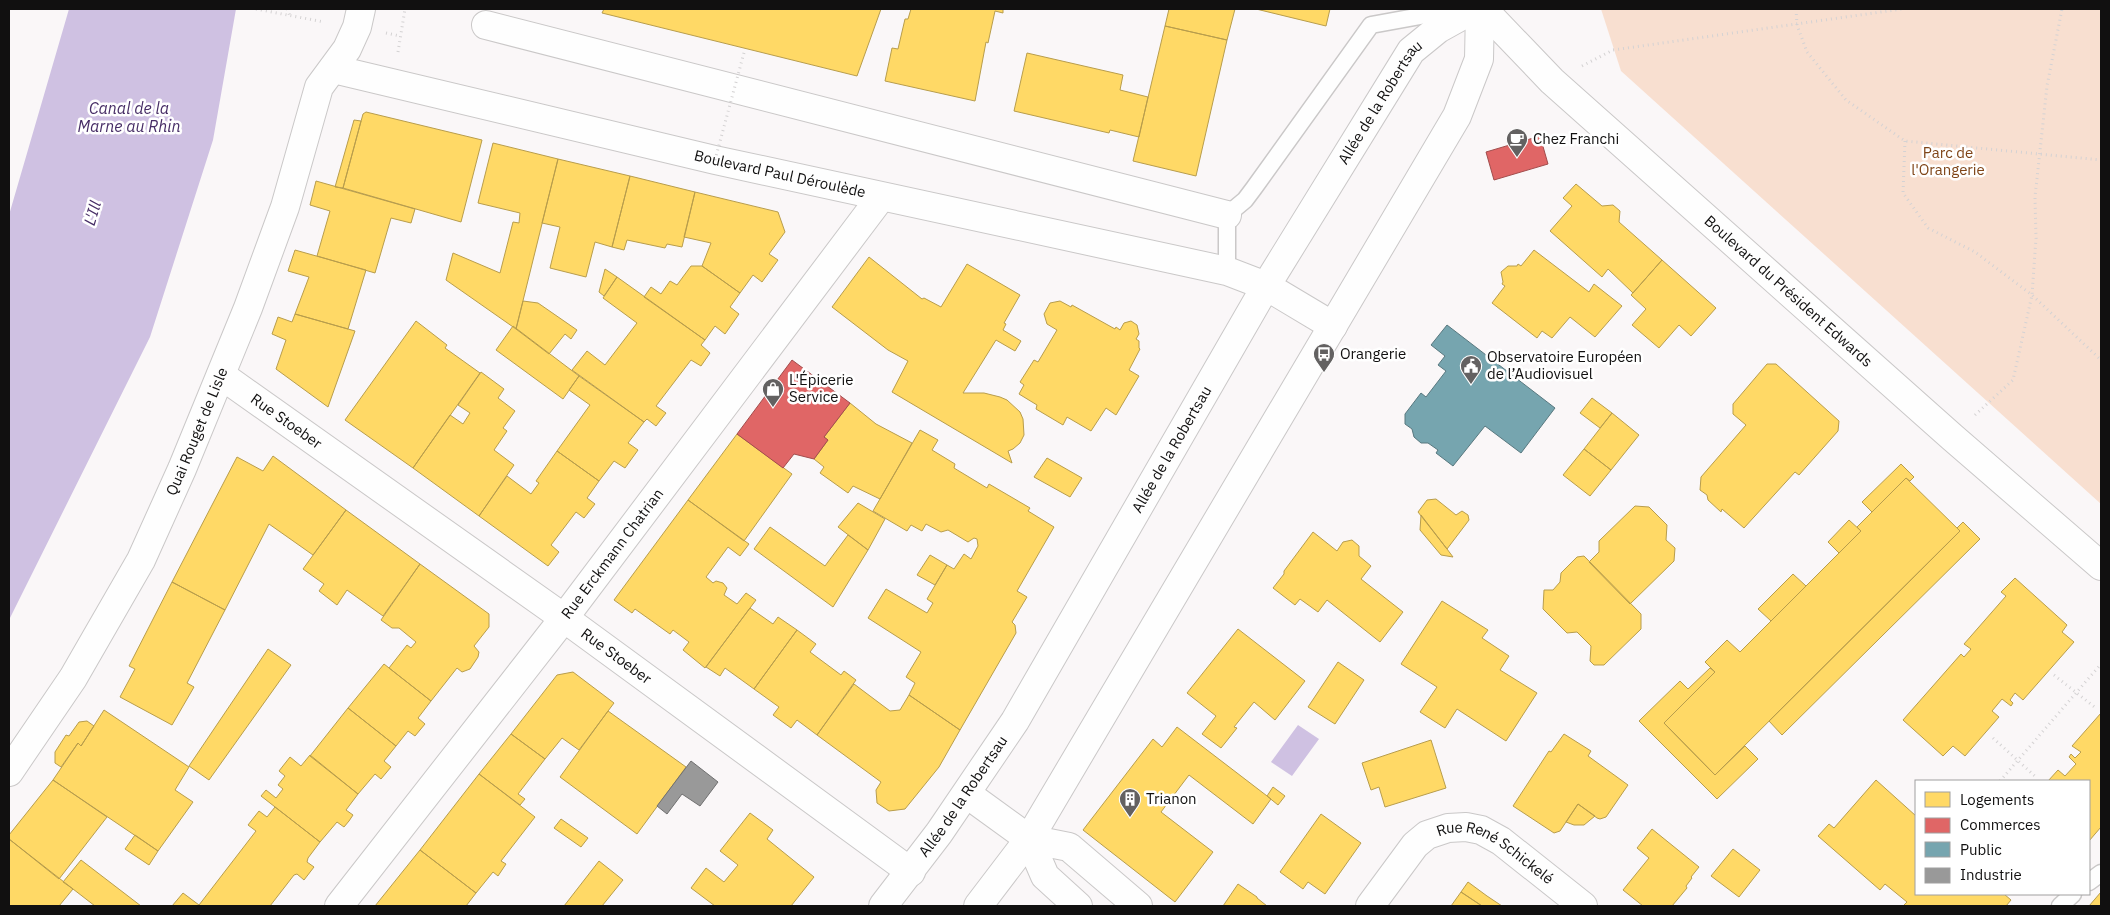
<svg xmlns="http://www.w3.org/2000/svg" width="2110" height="915" viewBox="0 0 2110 915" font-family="'IBM Plex Sans',sans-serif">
  <rect width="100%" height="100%" fill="#faf7f8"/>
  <!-- green -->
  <path fill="#f8dfd0" d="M1601 9H2101V504L1621 71Z"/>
  <!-- water -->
  <path fill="#cfc1e2" d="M69 9H236L213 140 150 337 9 620V215Z
    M1298 725 1319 739 1292 776 1271 762Z"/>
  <!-- homes -->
  <path fill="#ffd966" stroke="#b89d4c" d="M604 9H881L857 76 602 13Z
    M911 9H1003V13L995 11 988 43 986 42 975 101 885 81 892 48 898 49 905 19H908Z
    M1169 9H1235L1227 40 1165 26Z
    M1256 9H1330L1326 26Z
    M1165 26 1227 40 1196 176 1133 161Z
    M1027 53 1123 75 1120 90 1148 97 1139 137 1110 130 1109 133 1014 111Z
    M366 112 482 140 461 222 343 188 363 114Z
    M354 120 361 121 343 188 335 187Z
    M493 143 558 159 516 329 446 280 453 253 500 273 513 222 519 223 520 213 478 203Z
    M558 159 630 176 612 247 595 242 586 277 550 268 560 227 542 223Z
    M630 176 695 192 682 247 667 244 665 248 627 240 624 250 612 247Z
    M316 181 415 209 411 223 391 218 375 273 317 256 330 211 310 205Z
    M1576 184 1602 206 1613 205 1620 211 1619 222 1662 260 1633 293 1608 269 1602 277 1550 231 1572 206 1563 198Z
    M695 192 778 212 785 232 769 254 778 260 762 282 753 275 740 293 702 266 711 243 684 237Z
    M295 250 366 270 348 329 295 314 309 277 288 271Z
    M1534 250 1589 292 1594 284 1622 306 1595 337 1570 317 1552 338 1542 331 1537 338 1492 303 1505 286 1502 284 1503 282 1501 272 1508 266H1517L1518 264 1521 266Z
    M869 257 922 299 924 298 941 307 967 264 1020 295 1004 323 1006 324 1003 330 1021 341 1015 351 996 340 963 393H984L1000 397 1007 400 1020 412 1023 419 1024 435 1020 443 1013 449 1008 451 1012 463 892 392 908 361 888 350 832 307Z
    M1662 260 1716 308 1691 336 1679 325 1659 348 1632 325 1646 309 1631 295Z
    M691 266H702L740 293 730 307 739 314 725 334 715 326 705 340 644 297 651 287 661 294 670 281 677 285Z
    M605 269 617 277 604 296 599 292Z
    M617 277 705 340 701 345 710 353 701 366 691 360 656 406 666 413 656 426 647 419 644 422 572 370 587 351 605 365 637 323 603 298Z
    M523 301 538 303 577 330 571 339 565 334 549 354 516 329Z
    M1060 301 1071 307 1072 305 1115 329 1116 327 1120 330 1124 323 1131 321 1137 325 1139 334 1136 339 1139 341V348L1140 349 1129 370 1139 376 1116 415 1106 408 1091 431 1067 417 1063 425 1036 409 1037 405 1019 394 1024 385 1020 382 1034 360 1038 362 1057 330 1047 324 1044 314 1050 303Z
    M295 314 355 331 328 407 276 369 286 340 272 334 278 317 292 322Z
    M416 321 447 345 445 348 480 373 413 468 345 420Z
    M513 326 579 376 563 399 496 350Z
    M1767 364H1776L1839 421 1838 431 1799 475 1795 472 1744 528 1722 509 1721 512 1708 500 1707 495 1700 490 1701 477 1746 425 1733 414V404Z
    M481 372 504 389 498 398 515 411 503 428 507 431 494 450 514 465 479 516 413 468 450 415 463 424 470 413 458 405Z
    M579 376 644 422 628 443 638 450 625 468 614 461 599 481 557 451 590 405 569 390Z
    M1592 398 1612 413 1600 428 1580 413Z
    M850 403 876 424 912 443 880 499 853 486 848 493 820 473 824 467 814 459 828 440 824 437Z
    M1612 413 1639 435 1611 470 1584 449Z
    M920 430 938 440 932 450 955 464 954 468 987 488 989 484 1030 508 1028 511 1054 527 1017 591 1027 597 1012 622 1015 625 1016 633 960 730 909 695 915 683 906 677 921 652 868 618 886 589 927 613 933 603 927 599 947 565 954 569 964 554 971 559 978 546 977 539 974 538 968 542 948 530 941 532 926 524 922 531 911 525 907 531 873 511Z
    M737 434 792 474 744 541 688 500Z
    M1584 449 1611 470 1590 496 1563 475Z
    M557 451 599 481 587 498 595 504 584 518 576 512 551 545 559 552 548 566 479 516 507 476 531 494 539 483 536 481Z
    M273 456 346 510 313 555 269 524 225 610 172 582 237 457 263 471Z
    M1047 458 1082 478 1070 497 1034 477Z
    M1901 464 1914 477 1910 481 1906 478 1872 512 1862 502Z
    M1906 478 1960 531 1715 775 1664 723 1715 672 1705 662 1727 640 1740 652 1861 531 1857 527Z
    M1436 499 1456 515 1462 511 1468 515 1469 520 1447 549 1418 512 1427 500Z
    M688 500 749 544 740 556 728 547 706 577 713 583 716 581 723 583 727 588 724 595 737 604 746 593 756 600 705 668 683 650 689 642 673 630 670 634 635 609 632 613 614 600Z
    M858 503 885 519 868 550 838 527Z
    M1635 506 1649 507 1667 525 1666 540 1675 548 1674 561 1630 604 1589 562 1599 552V541Z
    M346 510 420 564 383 616 347 590 337 605 319 591 324 584 303 569Z
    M1421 515 1447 549 1453 557 1441 555 1420 530Z
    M1849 520 1861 531 1839 553 1828 542Z
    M1963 522 1980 539 1782 735 1769 721 1960 531 1957 528Z
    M770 527 825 566 848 535 868 550 833 607 754 549Z
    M1313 532 1337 551 1343 542 1352 540 1359 546V556L1371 566 1361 579 1403 612 1380 642 1327 600 1318 612 1300 599 1295 605 1273 588 1284 574V571Z
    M930 555 947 565 935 585 917 575Z
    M1584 556 1641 614V629L1604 665H1594L1590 661 1591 646 1577 632 1567 633 1543 609 1544 590H1553L1560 582 1561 573 1577 557Z
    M420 564 489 614V627L474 646 479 652 478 657 470 669 462 672 457 668 431 701 389 668 407 645 411 648 416 642 399 628H392L381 620Z
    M1793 574 1806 586 1771 621 1758 609Z
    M2015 578 2067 625 2062 632 2074 642 2023 700 2015 693 2010 700 2013 703 2011 706 2002 699 1992 711 1999 717 1965 756 1953 746 1943 756 1903 720 1961 654 1964 657 1971 649 1964 644 2006 596 2001 592Z
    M172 582 225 610 187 683 194 687 172 725 120 697 135 669 129 666Z
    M1442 601 1488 630 1482 638 1509 656 1500 670 1537 693 1506 741 1457 709 1445 728 1420 712 1437 687 1401 664Z
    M750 608 773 624 778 617 797 630 754 689 725 668 720 676 706 667Z
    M1238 629 1305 681 1275 720 1254 702 1234 727 1237 728 1221 748 1202 734 1216 716 1187 693Z
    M797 630 816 644 810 652 841 675 844 671 856 680 817 735 797 720 791 728 773 715 779 707 754 689Z
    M268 649 291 665 209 780 189 766Z
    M1338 662 1364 680 1335 724 1308 707Z
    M384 664 431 701 418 718 425 724 415 736 408 731 396 746 348 708Z
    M1710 668 1715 672 1664 723 1715 775 1745 746 1758 759 1717 799 1639 721 1680 681 1688 689Z
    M573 672 614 703 579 750 562 738 545 759 511 734 557 675Z
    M854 684 890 711 900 710 909 695 960 730 939 767 905 809 889 811 877 803 876 790 881 782 817 735Z
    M348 708 396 746 384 761 391 767 381 779 375 774 358 794 310 756Z
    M104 710 189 767 175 790 193 802 158 851 53 780 78 743 81 746Z
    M608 711 686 767 637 834 560 777Z
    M2101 713V827L2089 841V781H2048L2058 770 2065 776 2076 764 2069 757 2071 754 2075 758 2081 752 2072 746Z
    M87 721 94 726 81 746 78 743 61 767 55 763V752L66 735 69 736 79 722Z
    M1177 727 1271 799 1253 824 1189 775 1161 812 1213 852 1175 902 1083 830 1153 739 1162 747Z
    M511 734 545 759 518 794 525 799 520 805 479 774Z
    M1564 734 1591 751 1588 756 1628 785 1606 817 1600 819 1597 818 1578 804 1560 831 1554 833 1513 806 1549 751 1551 752Z
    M1431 740 1446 788 1385 807 1379 787 1371 790 1362 763Z
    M310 755 358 794 346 810 353 815 349 821 344 827 337 822 320 842 261 796 266 790 276 798 283 789 278 785 285 776 279 771 290 757 301 766Z
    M479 774 535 817 501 861 506 864 498 876 493 872 476 893 420 850Z
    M53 780 107 817 59 879 9 839V835Z
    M1876 780 1916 816V894H2004L2011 900 2006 906H1903L1907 902 1885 884 1880 890 1818 836 1829 824 1834 828Z
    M1273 787 1285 796 1278 805 1267 796Z
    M1578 804 1595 816 1584 825H1574L1566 822Z
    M275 807 320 842 308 858 307 862 314 867 304 880 297 874 294 875 270 906H201L199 905 256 831 248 825 259 811 267 817Z
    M750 813 773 830 767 839 814 877 791 906H715L691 888 706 868 724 882 738 865 720 851Z
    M1321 814 1361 843 1325 894 1308 882 1303 889 1280 872Z
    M561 819 588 838 581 847 554 828Z
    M1652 829 1699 867 1691 877 1692 878 1686 886 1687 888 1672 906H1643L1623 890 1649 858 1637 848Z
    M135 835 158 851 149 865 125 849Z
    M9 839 73 889 59 906H9Z
    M1733 849 1760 870 1739 897 1711 876Z
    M420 850 476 893 466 906H375Z
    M81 860 141 906H95L73 889 63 882Z
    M599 861 623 880 602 906H564Z
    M1468 882 1487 896 1502 906H1482L1461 892Z
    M1238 884 1257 897V898L1267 906H1223Z
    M1461 892 1482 906H1451Z
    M2101 892V906H2089Z
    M183 893 199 905 201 906H172Z"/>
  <!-- shops -->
  <path fill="#e06666" stroke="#a24c4c" d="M1540 136 1548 164 1494 180 1486 152Z
    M792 360 850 403 824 437 828 440 814 459 794 454 783 468 737 434Z"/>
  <!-- public -->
  <path fill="#76a5af" stroke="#58787f" d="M1447 325 1555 408 1521 453 1485 426 1453 466 1436 453 1438 450 1428 443H1421L1414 437 1412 429 1405 424V414L1421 393 1426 397 1446 371 1438 365 1445 356 1431 345Z"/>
  <!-- industry -->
  <path fill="#999" stroke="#707070" d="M691 761 718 782 700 806 682 794 667 814 657 806Z"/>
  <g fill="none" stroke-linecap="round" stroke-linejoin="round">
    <!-- service casing -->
    <g stroke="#cac8c8" stroke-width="19">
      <path id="service" d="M1227 271V215L1245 200 1254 188 1371 25 1459 9
        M2089 882 2101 873
        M2060 906 2073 894"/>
    </g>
    <!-- minor casing -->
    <g stroke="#cac8c8" stroke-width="30">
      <g id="minor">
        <path id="s1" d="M1483 9 1552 81 1952 437 2101 566"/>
        <path d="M486 25 1227 215"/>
        <path id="s2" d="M333 69 715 160 1227 271 1266 286 1333 326"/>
        <path id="s3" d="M221 375 564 618 911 872"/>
        <path id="s4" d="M9 772 73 678 141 560 182 469 248 308 285 207 319 87 347 49 357 27 361 9"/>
        <path d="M967 794 1029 839 1069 847 1138 906"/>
        <path d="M1029 839 1045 876 1078 906"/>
        <path id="s5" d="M339 906 564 618 881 197"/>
        <path id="s6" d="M1370 906 1415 845 1427 835 1448 828 1466 827 1481 830 1501 841 1583 906"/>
      </g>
    </g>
    <!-- secondary casing -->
    <g stroke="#cac8c8" stroke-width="30">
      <g id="secondary">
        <path id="s7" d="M883 906 939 833 1015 721 1266 286 1411 51 1438 29 1474 9"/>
        <path d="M978 906 1029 839 1457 116 1479 59 1480 9"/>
      </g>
    </g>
    <!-- path -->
    <path stroke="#d4d2d3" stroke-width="3" stroke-dasharray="1 4" stroke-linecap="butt" d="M256 9 324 22
      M287 9 290 16
      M1796 9 1797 25 1807 52 1846 100 1905 141 2101 160
      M386 33 400 36
      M398 52 405 9
      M1582 66 1613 50 1902 9
      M1905 141 1903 193 1928 228 1975 252 2032 295 2101 360
      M1975 415 2013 380 2032 295 2036 238 2035 197 2047 86 2062 9
      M2054 675 2097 709
      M1993 738 2037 778
      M2000 781 2101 664"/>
    <!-- service -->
    <use href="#service" stroke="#fefefe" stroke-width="16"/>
    <!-- minor -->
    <use href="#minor" stroke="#fefefe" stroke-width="28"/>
    <!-- secondary -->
    <use href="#secondary" stroke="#fefefe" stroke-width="28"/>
    <!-- path-bridge -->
    <path stroke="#d4d2d3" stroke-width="3" stroke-dasharray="1 4" stroke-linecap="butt" d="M715 160 745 49"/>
  </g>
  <!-- icons -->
  <defs>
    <g id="cafe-pin" transform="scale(1.125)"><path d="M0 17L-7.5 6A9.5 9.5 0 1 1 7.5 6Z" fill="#636161" stroke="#fff"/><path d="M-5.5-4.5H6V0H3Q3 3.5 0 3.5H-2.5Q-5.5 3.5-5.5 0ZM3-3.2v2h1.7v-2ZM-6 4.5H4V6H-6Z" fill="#fff"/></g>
    <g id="bus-pin" transform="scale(1.125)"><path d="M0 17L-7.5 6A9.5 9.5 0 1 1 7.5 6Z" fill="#636161" stroke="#fff"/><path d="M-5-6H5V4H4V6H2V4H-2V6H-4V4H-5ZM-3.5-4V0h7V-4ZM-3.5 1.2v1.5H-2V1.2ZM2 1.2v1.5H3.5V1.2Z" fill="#fff"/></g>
    <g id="civic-pin" transform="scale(1.125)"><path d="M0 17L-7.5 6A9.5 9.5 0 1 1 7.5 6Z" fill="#636161" stroke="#fff"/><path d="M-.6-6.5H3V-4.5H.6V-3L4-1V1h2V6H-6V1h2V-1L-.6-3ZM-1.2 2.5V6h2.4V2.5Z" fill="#fff"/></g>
    <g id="shop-pin" transform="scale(1.125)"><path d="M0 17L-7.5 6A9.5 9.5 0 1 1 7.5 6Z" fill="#636161" stroke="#fff"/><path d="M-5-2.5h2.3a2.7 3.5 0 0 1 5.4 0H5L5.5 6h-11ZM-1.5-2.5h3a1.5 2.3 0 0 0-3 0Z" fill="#fff"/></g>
    <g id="building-pin" transform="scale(1.125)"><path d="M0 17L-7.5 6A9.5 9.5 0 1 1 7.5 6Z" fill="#636161" stroke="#fff"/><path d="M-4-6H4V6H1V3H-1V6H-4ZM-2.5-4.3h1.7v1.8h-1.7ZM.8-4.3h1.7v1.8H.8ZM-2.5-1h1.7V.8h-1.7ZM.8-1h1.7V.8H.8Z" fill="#fff"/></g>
  </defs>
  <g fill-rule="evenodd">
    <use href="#cafe-pin" x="1517" y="139"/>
    <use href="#bus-pin" x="1324" y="354"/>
    <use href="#civic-pin" x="1471" y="366"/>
    <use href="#shop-pin" x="773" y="389"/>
    <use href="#building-pin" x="1130" y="799"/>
  </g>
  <g text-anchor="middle" stroke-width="5" stroke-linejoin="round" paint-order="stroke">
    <!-- street labels -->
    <g font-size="15" fill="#111010" stroke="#fff">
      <text dy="5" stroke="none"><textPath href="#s7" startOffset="946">Allée de la Robertsau</textPath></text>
      <text dy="5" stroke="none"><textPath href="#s2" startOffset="459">Boulevard Paul Déroulède</textPath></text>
      <text dy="5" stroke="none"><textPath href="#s1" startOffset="416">Boulevard du Président Edwards</textPath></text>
      <text dy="5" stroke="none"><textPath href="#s3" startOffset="80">Rue Stoeber</textPath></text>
      <text dy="5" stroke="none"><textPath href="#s4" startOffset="390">Quai Rouget de Lisle</textPath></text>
      <text dy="5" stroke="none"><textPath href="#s7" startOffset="541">Allée de la Robertsau</textPath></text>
      <text dy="5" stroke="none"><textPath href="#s5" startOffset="446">Rue Erckmann Chatrian</textPath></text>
      <text dy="5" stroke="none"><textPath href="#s3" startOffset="485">Rue Stoeber</textPath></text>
      <text dy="5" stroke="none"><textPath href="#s7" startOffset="136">Allée de la Robertsau</textPath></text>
      <text dy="5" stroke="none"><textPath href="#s6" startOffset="168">Rue René Schickelé</textPath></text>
    </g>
    <!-- poi labels -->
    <g font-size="15" fill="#111010" stroke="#fff" text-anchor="start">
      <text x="1533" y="144">Chez Franchi</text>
      <text x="1340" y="359">Orangerie</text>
      <text x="1487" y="362">Observatoire Européen<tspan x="1487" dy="17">de l’Audiovisuel</tspan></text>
      <text x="789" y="385">L'Épicerie<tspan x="789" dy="17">Service</tspan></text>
      <text x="1146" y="804">Trianon</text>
    </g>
    <!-- park labels -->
    <g font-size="15" fill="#7f4518" stroke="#fff">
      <text x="1948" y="158">Parc de<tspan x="1948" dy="17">l'Orangerie</tspan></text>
    </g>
    <!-- water labels -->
    <g font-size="16" font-style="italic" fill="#472d66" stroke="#fff">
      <text x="129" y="114">Canal de la<tspan x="129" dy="18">Marne au Rhin</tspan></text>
      <text transform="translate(92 213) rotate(-73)" y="6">L'Ill</text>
    </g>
  </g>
  <!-- border -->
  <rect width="2110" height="915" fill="none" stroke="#111010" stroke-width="20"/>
  <!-- legend -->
  <rect x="1915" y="780" width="175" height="115" fill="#ffffff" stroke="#a09f9f"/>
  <rect x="1925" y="792" width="25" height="15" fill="#ffd966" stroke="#a09f9f"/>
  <text x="1960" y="805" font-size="15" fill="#111010">Logements</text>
  <rect x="1925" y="818" width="25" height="15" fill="#e06666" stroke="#a09f9f"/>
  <text x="1960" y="830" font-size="15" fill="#111010">Commerces</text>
  <rect x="1925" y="842" width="25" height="15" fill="#76a5af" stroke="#a09f9f"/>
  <text x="1960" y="855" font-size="15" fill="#111010">Public</text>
  <rect x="1925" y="868" width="25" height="15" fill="#999999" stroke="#a09f9f"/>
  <text x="1960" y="880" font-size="15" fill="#111010">Industrie</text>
</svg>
